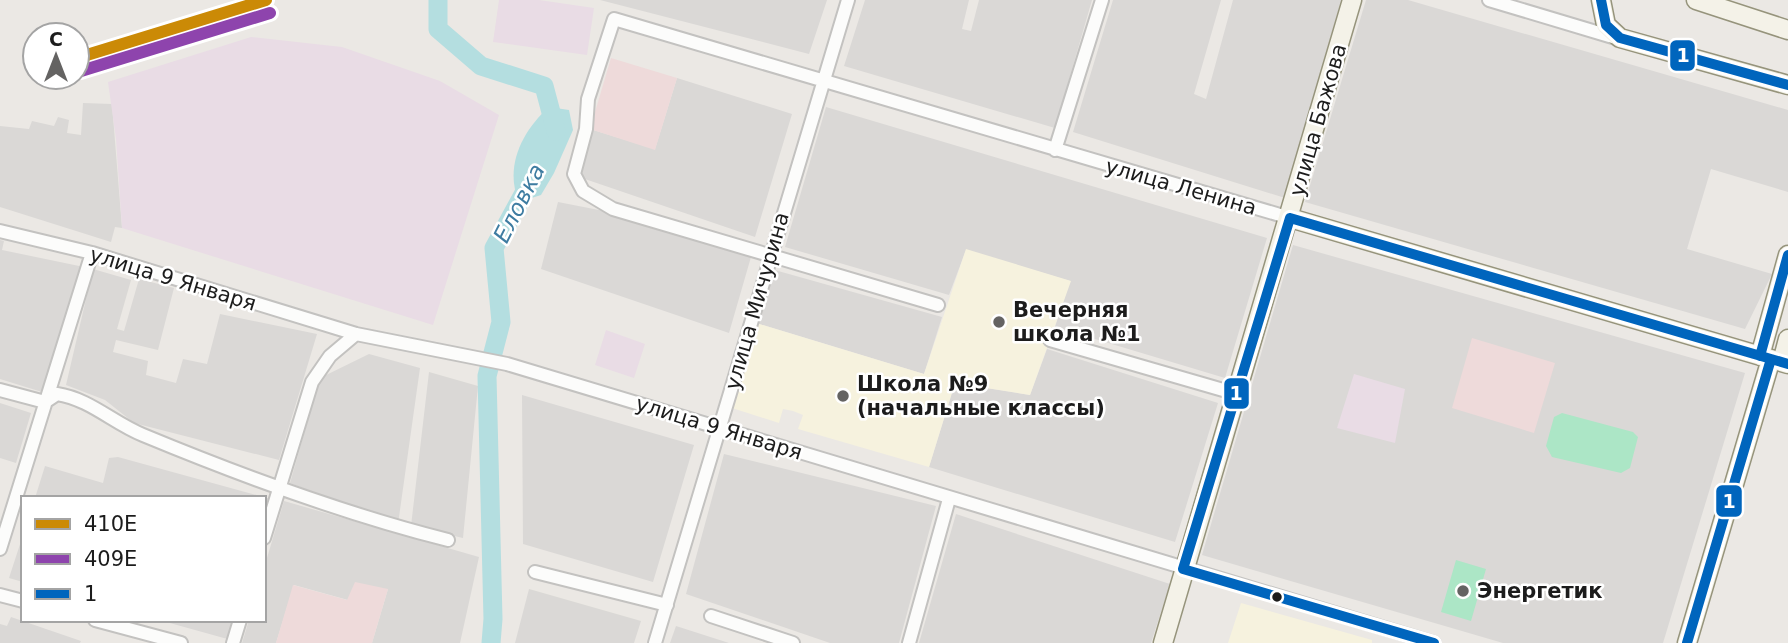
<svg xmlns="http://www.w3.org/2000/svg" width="1788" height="643" viewBox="0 0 1788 643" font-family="'DejaVu Sans',sans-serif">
  <rect width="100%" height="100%" fill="#ebe8e4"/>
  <!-- residential -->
  <path fill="#dad8d6" d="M600 0H827L809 54Z
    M865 0H969L962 29 971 31 979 0H1092L1055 128 844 66Z
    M1113 0H1221L1194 94 1206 99 1233 0H1341L1285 198 1073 132Z
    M1366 0H1408L1788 110V192L1711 169 1687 249 1772 274 1745 329 1305 202Z
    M677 78 792 114 755 237 579 177 590 129 655 149Z
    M83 103 112 104 122 228 115 227 111 242 0 207V126L29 129 32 121 54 126 58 117 69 120 67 133 81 135Z
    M826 107 1267 238 1225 378 1055 327 1070 281 966 250 949 295 785 247Z
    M558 202 604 211 751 257 729 333 541 269Z
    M0 240 4 241 2 250 84 267 42 392 0 379Z
    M1293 245 1745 373 1663 643H1503L1202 555Z
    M93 269 131 280 117 329 124 331 139 279 174 288 158 350 116 340 113 352 148 361 146 375 176 383 183 359 207 364 220 314 317 334 279 460 134 423 105 400 66 385Z
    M771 269 942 317 924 374 756 323Z
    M1047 349 1218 403 1175 542 929 467 955 383 1030 395Z
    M369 354 420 368 398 524 290 483 320 378Z
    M429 372 478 386 463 538 411 526Z
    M522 395 694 445 653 582 523 544Z
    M0 403 31 413 16 463 0 458Z
    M724 454 936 506 899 643H830L686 594Z
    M118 457 271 499 264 522V498H35L45 466 103 483 109 458Z
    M284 501 479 557 460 643H372L388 589 348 600 294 585 276 643H242L249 620H264V568Z
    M956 514 1170 584 1151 643H919Z
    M23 535V582L9 578Z
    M529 589 641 621 634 643H515Z
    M11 617 81 641 80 643H0V624L7 626Z
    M159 620H236L231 640Z
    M676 626 729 643H670Z"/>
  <!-- commercial -->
  <path fill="#eedada" d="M611 58 677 78 655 150 590 129Z
    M1472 338 1555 363 1534 433 1452 408Z
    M355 582 388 589 372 643H276L293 585 347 600Z"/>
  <!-- industrial -->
  <path fill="#e9dce5" d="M499 0H539L594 8 587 55 493 42Z
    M251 37 342 47 440 81 499 115 433 325 122 228 116 139 108 82Z
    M606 330 645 344 634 378 595 365Z
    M1354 374 1405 389 1395 443 1337 428Z"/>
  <!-- education -->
  <path fill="#f6f2de" d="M966 249 1071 281 1030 395 955 383 929 467 798 429 803 415 793 411 783 409 779 423 732 408 756 323 924 374Z
    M1241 603 1372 640V643H1228Z"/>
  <!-- pitch -->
  <path fill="#ace6c6" d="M1562 413 1633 432 1638 437 1630 468 1621 473 1552 457 1546 446 1554 417Z
    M1456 560 1486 569 1471 621 1441 612Z"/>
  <!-- water -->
  <path fill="#b4dee0" d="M549 107 569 110 573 130 554 173 541 195 519 202C504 167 522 131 549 107Z"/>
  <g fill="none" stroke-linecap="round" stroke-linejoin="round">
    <!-- river -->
    <path stroke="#b4dee0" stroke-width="19" d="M438 0V29L481 66 544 86 556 131
      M491 643 493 619 487 376 501 322 494 248 531 180"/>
    <!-- street casing -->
    <g stroke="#c3c2c0" stroke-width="16">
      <path id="street" d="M1489 0 1616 38
        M1055 150 1102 0
        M0 231 92 253 356 334 507 364 1434 643
        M938 305 613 209 583 191 574 174 586 129 588 99 614 19 1290 218
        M1050 340 1237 394
        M0 390 45 402 57 394C90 399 113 423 143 435 242 476 344 514 448 540
        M264 538 312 382 330 356 356 334
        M0 549 92 253
        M535 572 667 605
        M0 595 23 601
        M711 616 793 643
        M95 620 181 643
        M233 643 240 620
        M655 643 848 0
        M909 643 949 499"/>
    </g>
    <!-- secondary casing -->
    <g stroke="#96947c" stroke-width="21">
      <path id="secondary" d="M1601 0 1606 25 1620 38 1788 85
        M1696 0 1788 30
        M1290 218 1788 364
        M1760 356 1788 255
        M1782 362 1788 339
        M1163 643 1352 0
        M1687 643 1771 359"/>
    </g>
    <!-- street -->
    <use href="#street" stroke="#fcfcfb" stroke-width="12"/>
    <!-- secondary -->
    <use href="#secondary" stroke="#f4f2e8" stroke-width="18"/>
    <!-- bus-1 casing -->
    <g stroke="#fff" stroke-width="16">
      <path id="bus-1" d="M1601 0 1606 25 1620 38 1788 85
        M1290 218 1788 364
        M1760 356 1788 255
        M1183 569 1290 218
        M1183 569 1434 643
        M1687 643 1771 359"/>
    </g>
    <!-- bus-1 -->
    <use href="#bus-1" stroke="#0065bd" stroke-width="10"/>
    <!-- rail-1 casing -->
    <g stroke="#fff" stroke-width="18">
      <path id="rail-1" d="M77 58 266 0"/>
    </g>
    <!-- rail-2 casing -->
    <g stroke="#fff" stroke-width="18">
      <path id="rail-2" d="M81 71 270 13"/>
    </g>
    <!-- rail-1 -->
    <use href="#rail-1" stroke="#cb8a06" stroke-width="12"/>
    <!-- rail-2 -->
    <use href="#rail-2" stroke="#8e44ad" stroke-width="12"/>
  </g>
  <!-- markers -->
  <g fill="#646362" stroke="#fff" stroke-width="2.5">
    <circle cx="999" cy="322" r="7"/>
    <circle cx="843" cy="396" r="7"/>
    <circle cx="1463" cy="591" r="7"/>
  </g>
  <circle fill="#1c1c1c" stroke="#fff" stroke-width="2.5" cx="1277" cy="597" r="6"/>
  <g text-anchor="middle" stroke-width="5" stroke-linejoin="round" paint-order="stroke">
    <!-- street labels -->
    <g font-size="21" fill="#1c1c1c" stroke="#fff">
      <text transform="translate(1318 120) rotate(-74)" y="7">улица Бажова</text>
      <text transform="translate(1181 187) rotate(16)" y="7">улица Ленина</text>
      <text transform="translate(173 279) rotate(17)" y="7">улица 9 Января</text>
      <text transform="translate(757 301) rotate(-74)" y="7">улица Мичурина</text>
      <text transform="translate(719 428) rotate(17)" y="7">улица 9 Января</text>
    </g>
    <!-- poi labels -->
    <g font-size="21" font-weight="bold" fill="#1c1c1c" stroke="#fff" text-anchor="start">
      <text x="1013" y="317">Вечерняя<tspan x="1013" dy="24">школа №1</tspan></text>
      <text x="857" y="391">Школа №9<tspan x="857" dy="24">(начальные классы)</tspan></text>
      <text x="1477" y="598">Энергетик</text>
    </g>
    <!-- water labels -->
    <g font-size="23" font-style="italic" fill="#3e7ca1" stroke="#fff">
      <text transform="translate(519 203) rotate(-63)" y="8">Еловка</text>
    </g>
  </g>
  <g stroke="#fff" stroke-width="2.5">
    <rect x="1669" y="39" width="27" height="33" rx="7" fill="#0065bd"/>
    <rect x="1223" y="377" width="27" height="33" rx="7" fill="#0065bd"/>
    <rect x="1715" y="484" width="28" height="34" rx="7" fill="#0065bd"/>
  </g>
  <g font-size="19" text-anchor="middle" font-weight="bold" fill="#fff">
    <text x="1683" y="62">1</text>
    <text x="1236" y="400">1</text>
    <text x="1729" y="508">1</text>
  </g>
  <!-- legend -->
  <rect x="21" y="496" width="245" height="126" fill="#ffffff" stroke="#a4a4a4" stroke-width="2"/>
  <rect x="35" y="519" width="35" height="10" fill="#cb8a06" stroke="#a4a4a4" stroke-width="2"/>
  <text x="84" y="531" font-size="21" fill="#1c1c1c">410E</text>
  <rect x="35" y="554" width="35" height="10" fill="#8e44ad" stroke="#a4a4a4" stroke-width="2"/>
  <text x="84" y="566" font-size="21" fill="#1c1c1c">409E</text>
  <rect x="35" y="589" width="35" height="10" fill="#0065bd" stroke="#a4a4a4" stroke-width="2"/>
  <text x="84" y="601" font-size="21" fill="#1c1c1c">1</text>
  <!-- north arrow -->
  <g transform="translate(56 56)"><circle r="33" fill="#ffffff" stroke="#a4a4a4" stroke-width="2"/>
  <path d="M0-5L12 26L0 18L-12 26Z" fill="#646362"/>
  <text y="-10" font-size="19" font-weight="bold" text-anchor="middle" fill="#1c1c1c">С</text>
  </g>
</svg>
